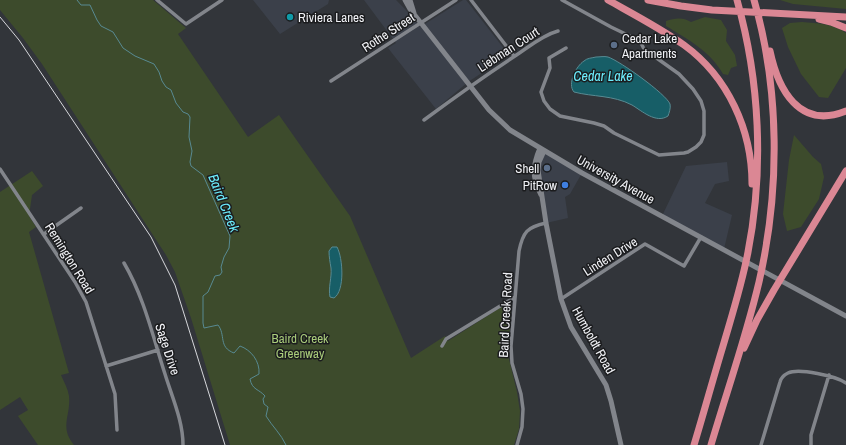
<svg xmlns="http://www.w3.org/2000/svg" width="846" height="445" viewBox="0 0 846 445" font-family="'Archivo Narrow',sans-serif">
  <rect width="100%" height="100%" fill="#32353a"/>
  <!-- built -->
  <path fill="#3b404a" d="M253 0H329L328 4 280 34Z
    M364 0H396L405 9 420 27 463 0H466L509 55 468 82 436 109 388 48 396 43Z
    M544 151 582 173 570 194 565 197 568 218 546 223 538 170Z
    M727 162 729 181 715 184 705 203 732 215 724 249 662 216 686 166Z"/>
  <!-- green -->
  <path fill="#3d4b2c" d="M0 0H153L186 28 178 34 248 137 279 115 350 216 411 358 445 336 448 341 503 306H508L511 310 508 355 517 392 520 411 519 429 514 445H230L191 318 175 272 166 255 151 232 42 64 23 38 0 10Z
    M780 0H846V9L793 4Z
    M705 17 721 20 727 30 726 41 735 55 737 66 731 68 728 75 723 74C710 51 689 40 666 26V21C675 18 683 17 691 22Z
    M802 22C817 23 834 24 846 33V68L828 98 819 97 801 74 788 47 782 28 790 23Z
    M794 135 813 157 821 164 824 177 819 199 801 227 787 231 783 214 789 160Z
    M32 171 43 186 32 195 29 216 36 227 29 232 69 373 61 375C64 382 68 389 69 396 71 416 59 427 74 445H38L18 416 28 410 20 397 0 410V192Z"/>
  <!-- water -->
  <path fill="#175e67" stroke="#588a92" d="M596 57C600 57 604 56 608 57 620 61 666 94 670 104 671 108 669 113 668 116 656 124 642 111 632 105 613 95 593 97 574 92 567 84 576 66 584 61 587 58 592 58 596 57Z
    M332 247H337C343 258 345 291 334 298L330 297C328 288 332 277 331 268 330 262 329 257 329 251Z"/>
  <g fill="none" stroke-linecap="round" stroke-linejoin="round">
    <!-- stream -->
    <path stroke="#588a92" stroke-width="1" d="M77 0 81 5H90L97 20 101 26 113 32 123 48 135 56 154 64 159 72 162 81 166 87 171 90 176 103 183 112 188 114 190 117 189 137 192 151 190 162 191 166 203 175 230 236 229 248 224 257 221 267 222 272 220 275 215 276 208 292 203 296V323L204 328 218 325C226 335 218 347 234 353L240 346C251 350 260 361 259 374L250 379C252 390 259 389 265 396L263 399 264 404 268 407 266 416C272 426 281 434 286 445"/>
    <!-- street -->
    <path stroke="#82858b" stroke-width="3.5" d="M157 0 186 24 222 0
      M471 0 514 56
      M562 0 611 27 640 41 644 49 679 74 693 89 701 101 704 111V135L701 142 696 147 688 152 684 153 659 155 614 133 604 126 594 123 560 116 550 109 544 101 541 92 550 68 549 58 566 48
      M331 81 456 0
      M424 120C455 97 486 75 518 54 530 46 543 35 558 31
      M0 169 75 282 86 302 115 394 117 430
      M44 234 81 208
      M124 263C144 297 153 337 165 374 172 397 183 421 183 445
      M561 299 645 244 684 266 701 237
      M442 346 446 339 515 297
      M106 366 158 350
      M517 445 522 427 523 409 521 394 512 363 511 346 519 251C523 232 527 227 546 223
      M761 445 780 382C781 378 784 375 788 373 799 368 836 376 846 383
      M811 445V435L829 375"/>
    <!-- secondary -->
    <path stroke="#82858b" stroke-width="5" d="M405 0 410 9 489 110 510 130 582 173 846 316
      M410 0 414 13
      M540 148C532 167 532 177 541 195
      M544 151 539 162 538 170 546 223 561 299 571 327 606 385 611 401 621 445"/>
    <!-- highway -->
    <path stroke="#db8794" stroke-width="7" d="M608 0C633 14 660 28 684 45 728 77 752 130 752 184
      M648 0 681 6 712 10 846 17
      M819 19 831 22 846 28
      M770 51C778 89 799 130 846 111
      M744 348 757 320 774 290 846 171
      M694 445C704 412 713 379 723 346 732 315 742 284 748 252 764 170 760 81 737 0
      M711 445C727 391 746 337 759 282 780 191 780 90 754 0"/>
    <!-- rail -->
    <path stroke="#d7d8dc" stroke-width="1" d="M0 17 19 40 151 237 175 285 225 445"/>
  </g>
  <!-- markers -->
  <circle fill="#0f9aa8" stroke="#1b1c1e" stroke-width="1.5" cx="290" cy="17" r="4"/>
  <g fill="#5c6f8a" stroke="#1b1c1e" stroke-width="1.5">
    <circle cx="614" cy="45" r="4"/>
    <circle cx="547" cy="168" r="4"/>
  </g>
  <circle fill="#3f7fe0" stroke="#1b1c1e" stroke-width="1.5" cx="565" cy="185" r="4"/>
  <g text-anchor="middle" stroke-width="3" stroke-linejoin="round" paint-order="stroke">
    <!-- poi labels -->
    <g font-size="13" fill="#f1f2f6" stroke="#1b1c1e" text-anchor="start">
      <text x="298" y="22">Riviera Lanes</text>
      <text x="622" y="43">Cedar Lake<tspan x="622" dy="15">Apartments</tspan></text>
      <text x="539" y="173" text-anchor="end">Shell</text>
      <text x="557" y="190" text-anchor="end">PitRow</text>
    </g>
    <!-- street labels -->
    <g font-size="13" fill="#f1f2f6" stroke="#1b1c1e">
      <text transform="translate(388 32) rotate(-33)" y="5">Rothe Street</text>
      <text transform="translate(508 49) rotate(-33)" y="5">Liebman Court</text>
      <text transform="translate(616 179) rotate(29)" y="5">University Avenue</text>
      <text transform="translate(610 256) rotate(-32)" y="5">Linden Drive</text>
      <text transform="translate(70 258) rotate(58)" y="5">Remington Road</text>
      <text transform="translate(505 315) rotate(-87)" y="5">Baird Creek Road</text>
      <text transform="translate(594 340) rotate(61)" y="5">Humboldt Road</text>
      <text transform="translate(168 349) rotate(72)" y="5">Sage Drive</text>
    </g>
    <!-- park labels -->
    <g font-size="13" fill="#aacd7b" stroke="#1b1c1e">
      <text x="300" y="343">Baird Creek<tspan x="300" dy="15">Greenway</tspan></text>
    </g>
    <!-- water labels -->
    <g font-size="14" font-style="italic" fill="#6cedfd" stroke="#1b1c1e">
      <text x="603" y="81">Cedar Lake</text>
      <text transform="translate(224 203) rotate(68)" y="5">Baird Creek</text>
    </g>
  </g>
</svg>
